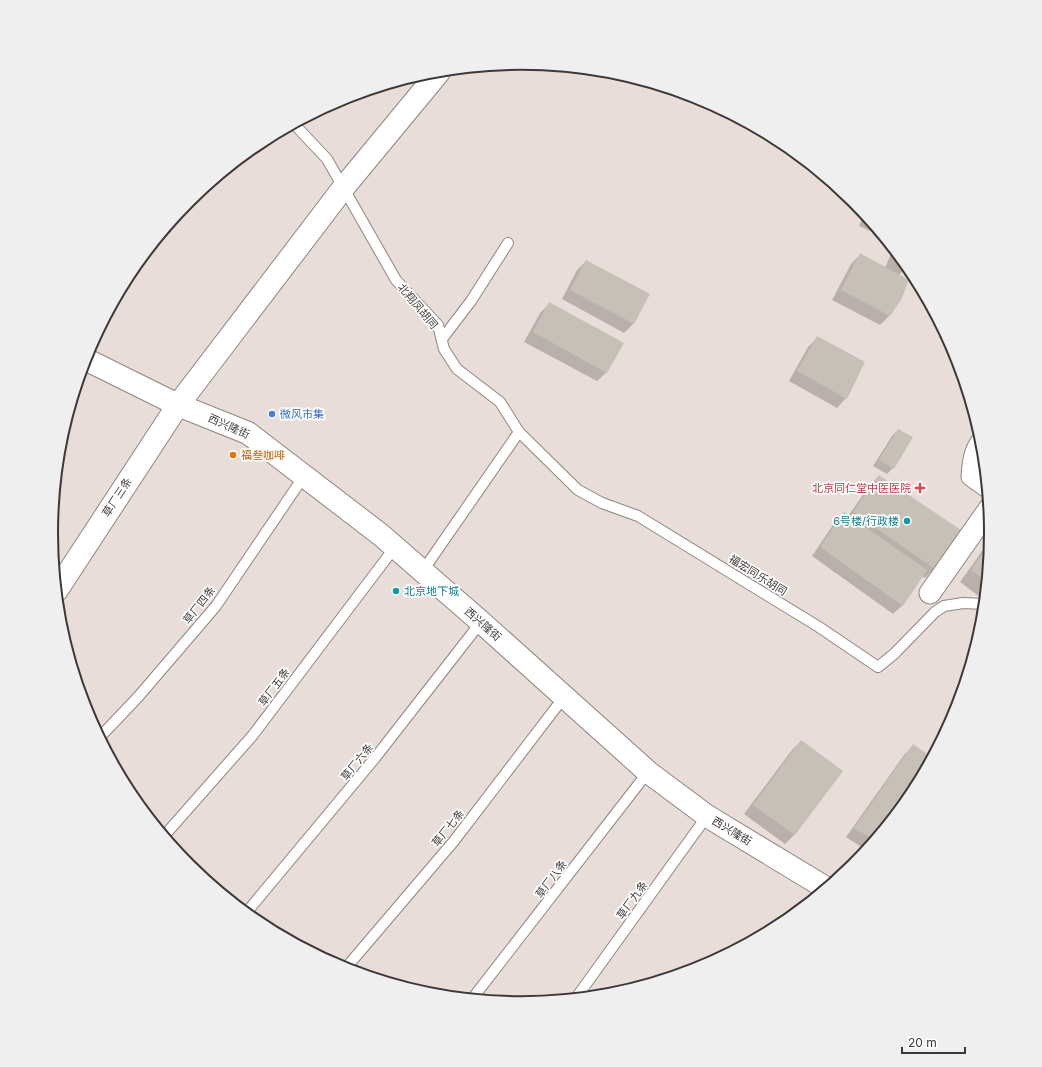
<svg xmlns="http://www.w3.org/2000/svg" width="1042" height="1067" viewBox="0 0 1042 1067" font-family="Inter,'Noto Sans SC',sans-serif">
  <rect width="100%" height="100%" fill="#e8ddd8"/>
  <!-- shadow -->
  <path fill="#0003" d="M864 214 883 237 859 226Z
    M893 249 907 267 898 276 900 299 889 316 880 325 832 300 851 264 860 255 885 268Z
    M586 261 649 295 633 324 624 333 562 299 577 270Z
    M549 304 607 372 597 381 524 342 540 313Z
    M817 338 846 398 837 408 789 381 808 347Z
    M898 430 912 438 893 468 887 474 873 466 892 436Z
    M879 476 960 530 934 568 925 578 922 576 903 605 893 614 812 556 835 522 844 513 848 516 870 485Z
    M990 540 984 600 960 582Z
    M801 741 842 772 794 835 785 844 744 814 792 750Z
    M913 746 872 838 863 848 846 837 904 755Z
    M917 785 912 795 896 814Z"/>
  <!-- building -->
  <path fill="#c6c0b7" d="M860 253 909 280 901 300 890 316 841 290Z
    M896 253 904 263 907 267 893 260Z
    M586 260 650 294 634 324 570 290Z
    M549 302 624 343 607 373 533 332Z
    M817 336 865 362 847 399 797 371Z
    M898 429 913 437 894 469 879 460Z
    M879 475 961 530 935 569 853 512Z
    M57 476 61 479 56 487V484Z
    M844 512 927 570 903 606 820 547Z
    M990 543 989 550 986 581 971 570Z
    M801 740 843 771 795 835 753 805Z
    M913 744 931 757 873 839 854 828Z"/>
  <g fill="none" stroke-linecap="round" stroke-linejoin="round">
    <!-- lane casing -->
    <g stroke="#908581" stroke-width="12">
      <path id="lane" d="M294 124 327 159 396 280 438 325 444 349 457 369 500 402 519 432 578 490 602 503 638 516 819 627 878 667 894 654 935 612 944 606 963 603 984 604
        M442 339 471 301 508 243
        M422 572 519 432
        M100 737 138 697 216 606 304 476
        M164 836 253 735 395 547
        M246 913 375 758 481 622
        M345 969 454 841 564 697
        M576 998 707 816
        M472 999 648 772"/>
    </g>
    <!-- street casing -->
    <g stroke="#908581" stroke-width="23">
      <path id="street" d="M982 441C974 452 973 463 972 476L986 486
        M930 593 989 509"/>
    </g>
    <!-- secondary casing -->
    <g stroke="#908581" stroke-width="24">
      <path id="secondary" d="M85 359 178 405 248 433 381 535 481 622 648 772 707 816 826 888
        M57 590 178 405 344 187 439 72"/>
    </g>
    <!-- lane -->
    <use href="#lane" stroke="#fff" stroke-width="10"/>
    <!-- street -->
    <use href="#street" stroke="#fff" stroke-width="21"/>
    <!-- secondary -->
    <use href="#secondary" stroke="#fff" stroke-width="22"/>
  </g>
  <!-- markers -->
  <circle fill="#3f7fe0" stroke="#fff" stroke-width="1.5" cx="272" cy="414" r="4"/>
  <circle fill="#e8710a" stroke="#fff" stroke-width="1.5" cx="233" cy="455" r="4"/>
  <path fill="#e0444e" stroke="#fff" stroke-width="1.5" d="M918 482h4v4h4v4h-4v4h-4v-4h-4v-4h4z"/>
  <g fill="#0f9aa8" stroke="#fff" stroke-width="1.5">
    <circle cx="907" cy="521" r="4"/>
    <circle cx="396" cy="591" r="4"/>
  </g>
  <g text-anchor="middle" stroke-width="3.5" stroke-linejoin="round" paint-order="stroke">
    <!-- street labels -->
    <g font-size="11" fill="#3d3837" stroke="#fff">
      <text transform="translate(418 306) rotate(50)" y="4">北翔凤胡同</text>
      <text transform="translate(229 426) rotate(24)" y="4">西兴隆街</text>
      <text transform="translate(117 497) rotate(-57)" y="4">草厂三条</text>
      <text transform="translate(758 575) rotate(32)" y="4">福宏同乐胡同</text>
      <text transform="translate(199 605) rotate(-52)" y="4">草厂四条</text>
      <text transform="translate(483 624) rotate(41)" y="4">西兴隆街</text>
      <text transform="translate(274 687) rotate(-53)" y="4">草厂五条</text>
      <text transform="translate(357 762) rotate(-51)" y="4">草厂六条</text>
      <text transform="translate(448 828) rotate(-51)" y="4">草厂七条</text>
      <text transform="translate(732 831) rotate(31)" y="4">西兴隆街</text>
      <text transform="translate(551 879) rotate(-53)" y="4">草厂八条</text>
      <text transform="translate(632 900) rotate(-54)" y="4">草厂九条</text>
    </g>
    <!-- shop labels -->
    <g font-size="11" fill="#366cbe" stroke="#fff" text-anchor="start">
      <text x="280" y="418">微风市集</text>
    </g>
    <!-- food labels -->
    <g font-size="11" fill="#c56008" stroke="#fff" text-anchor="start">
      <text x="241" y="459">福叁咖啡</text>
    </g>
    <!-- health labels -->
    <g font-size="11" fill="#be3a42" stroke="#fff" text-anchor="end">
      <text x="911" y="492">北京同仁堂中医医院</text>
    </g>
    <!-- culture labels -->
    <g font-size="11" fill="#0d838f" stroke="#fff" text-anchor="end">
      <text x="899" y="525">6号楼/行政楼</text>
      <text x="404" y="595" text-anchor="start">北京地下城</text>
    </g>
  </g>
  <!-- crop -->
  <path d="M0 0H1042V1067H0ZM58 533a463 463 0 1 1 926 0a463 463 0 1 1-926 0Z" fill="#efefef" fill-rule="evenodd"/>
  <path fill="none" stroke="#3d3837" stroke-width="2" d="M58 533a463 463 0 1 1 926 0a463 463 0 1 1-926 0Z"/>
  <!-- scale -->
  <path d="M902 1047v6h63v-6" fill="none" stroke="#3d3837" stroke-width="2"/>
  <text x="908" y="1047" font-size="12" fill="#3d3837" stroke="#ffffff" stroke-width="3" paint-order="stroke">20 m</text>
</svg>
